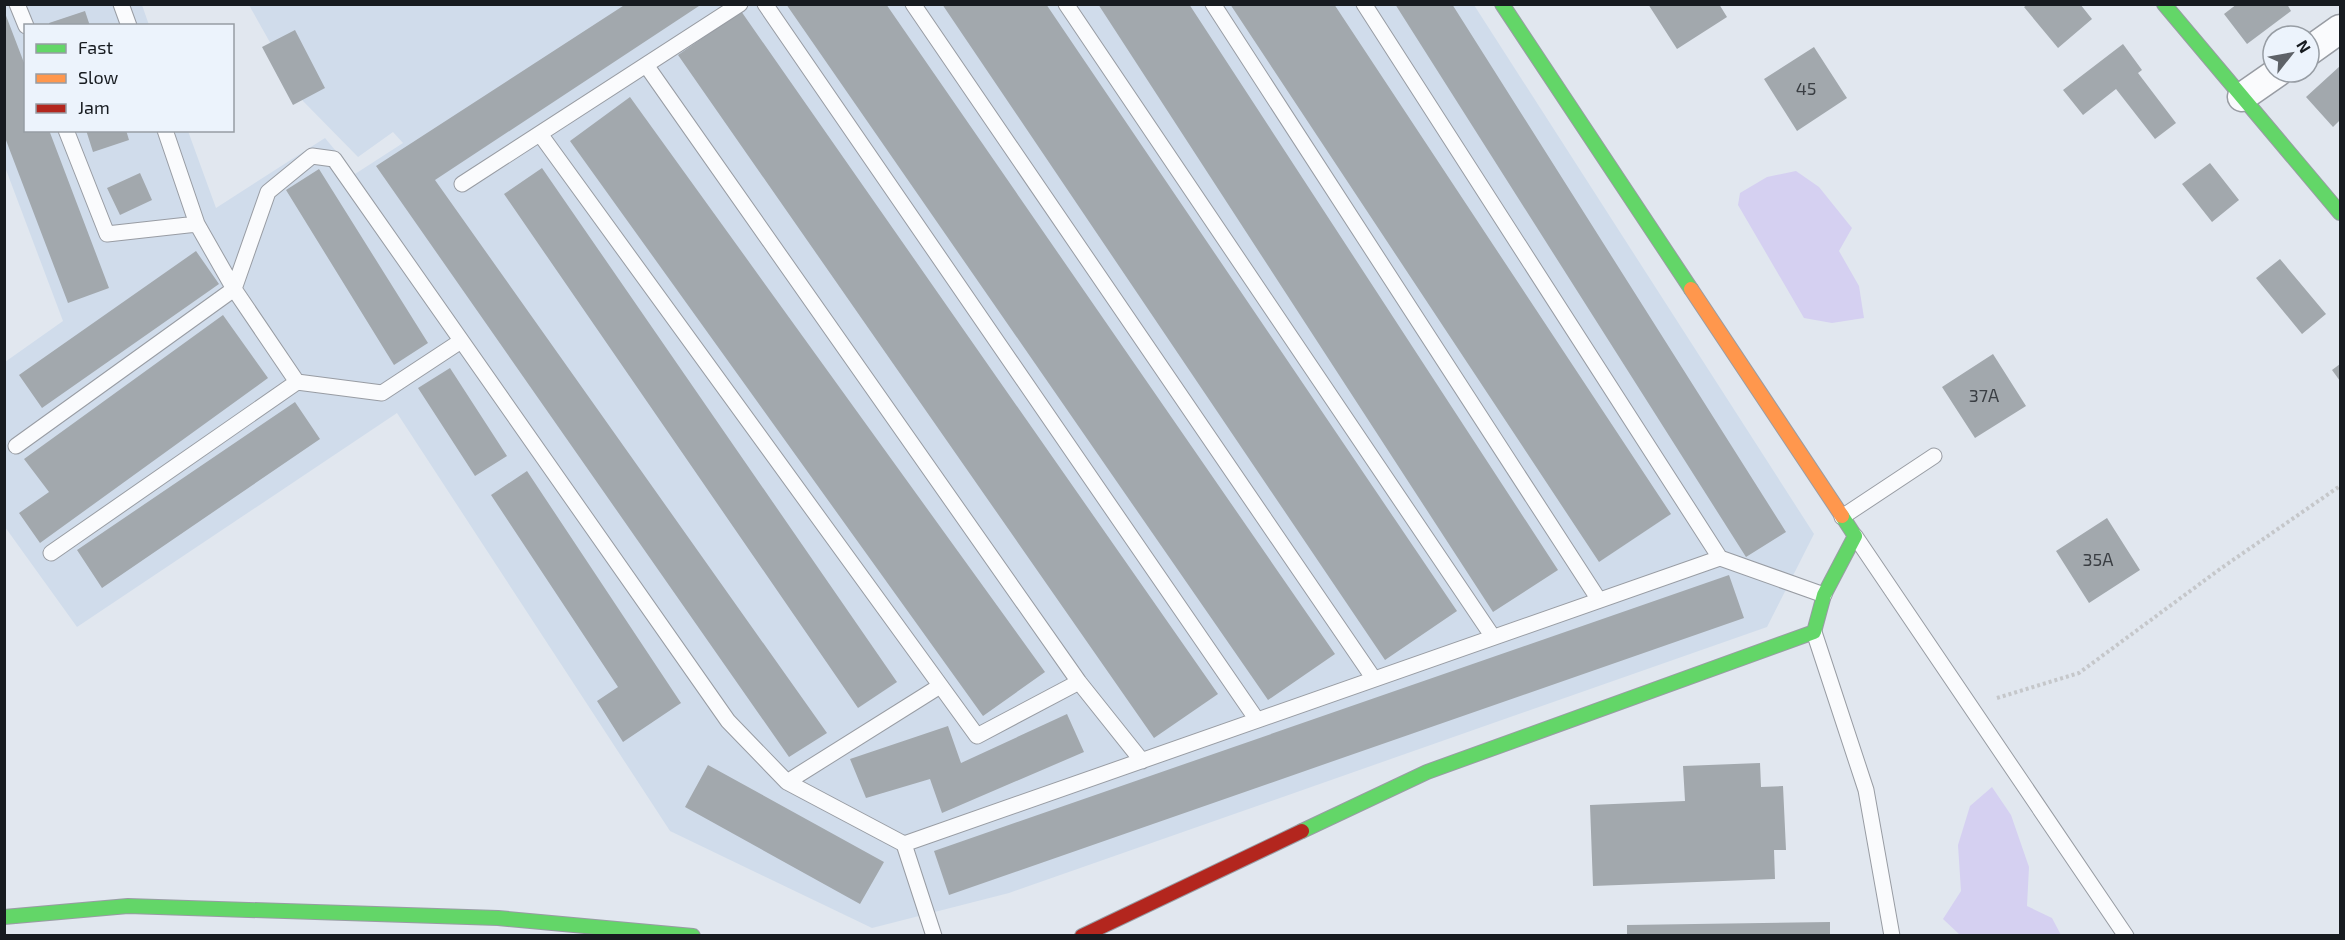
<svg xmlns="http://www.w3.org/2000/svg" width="2345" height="940" viewBox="0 0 2345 940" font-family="'Exo 2',sans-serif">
  <rect width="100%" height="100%" fill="#e1e7ef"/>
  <!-- built -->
  <path fill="#d0dceb" d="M5 5H142L149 25 26 26V130L188 131 216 208 325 138 355 174 403 143 393 132 358 157 303 101 249 5H1474L1814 534 1767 627 1009 893 872 928 670 831 397 413 77 627 5 527V362L63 321 5 167Z"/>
  <!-- green -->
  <path fill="#d5d0f1" d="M1796 171 1819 187 1852 228 1839 251 1859 286 1864 318 1832 323 1804 318 1738 205 1740 193 1767 177Z
    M1992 787 2011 815 2029 867 2027 906 2052 918 2061 935H1960L1943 919 1961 891 1958 845 1970 806Z"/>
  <!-- building -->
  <path fill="#a2a8ad" d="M626 4H702L435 180 827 733 789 757 376 166Z
    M786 4H886L1335 654 1268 700Z
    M942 4H1046L1457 611 1385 660Z
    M1098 4H1189L1558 570 1493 612Z
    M1230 4H1334L1671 514 1599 562Z
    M1395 4H1452L1786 532 1746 557Z
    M1648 4H1719L1727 17 1677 49Z
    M2028 4H2080L2092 19 2058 48 2024 7Z
    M2237 4H2287L2291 11 2247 44 2224 14Z
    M85 11 90 26H49V23Z
    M741 11 1218 694 1154 738 678 55Z
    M5 13 26 68V130H49L109 288 68 303 4 135Z
    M295 30 325 88 293 105 262 47Z
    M2123 44 2142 70 2138 73 2176 123 2155 139 2116 89 2083 115 2063 90Z
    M1814 47 1847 98 1797 131 1764 79Z
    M2340 66V120L2333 127 2306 97Z
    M630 97 1045 672 983 716 570 141Z
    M86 130H126L129 140 93 152Z
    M2210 163 2239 200 2212 222 2182 184Z
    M542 168 897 682 858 708 504 194Z
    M319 169 428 343 394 365 286 190Z
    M140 173 152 200 120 215 107 188Z
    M196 251 219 284 42 408 19 375Z
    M2280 259 2326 314 2302 334 2256 278Z
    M223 315 268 378 40 543 19 513 49 492 24 459Z
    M1993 354 2026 406 1975 438 1942 387Z
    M2340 364V381L2332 370Z
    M450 368 507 456 475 476 418 388Z
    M295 402 320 439 102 588 77 550Z
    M527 471 681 703 623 742 597 701 618 687 491 495Z
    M2107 518 2140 570 2089 603 2056 551Z
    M1729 575 1744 618 949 895 934 851Z
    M1067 714 1084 752 942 813 930 779 866 798 850 759 948 726 961 763Z
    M1760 763 1761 787 1783 786 1786 850H1774L1775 879 1593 886 1590 805 1685 801 1683 766Z
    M708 765 884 862 860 904 685 807Z
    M1830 922V936H1627V925Z"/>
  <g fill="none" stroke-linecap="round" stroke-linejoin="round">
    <!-- lane casing -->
    <g stroke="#989ca3" stroke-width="17">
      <path id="lane" d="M17 4 26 26
        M121 4 129 26
        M765 4 1257 720
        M913 4 1374 679
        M1066 4 1493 637
        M1213 4 1599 600
        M646 65 1079 682 1142 761
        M66 130 107 234 197 224
        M165 130 197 224 234 289 268 192 312 156 334 159 728 721 787 782 940 686
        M540 134 977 736 1079 682
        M462 184 740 4
        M16 446 234 289 297 382 382 393 461 341
        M1842 517 1934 456
        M1855 536 2126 936
        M51 553 297 382
        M1720 558 1824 595
        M1814 632 1866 790 1892 936
        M787 782 904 844 1720 558 1364 4
        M904 844 934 936"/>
    </g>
    <!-- street casing -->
    <g stroke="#989ca3" stroke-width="31">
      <path id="street" d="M2309 51 2340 29
        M2242 97 2278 72"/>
    </g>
    <!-- fast casing -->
    <g stroke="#989ca3" stroke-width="16">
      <path id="fast" d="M1502 4 1691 289
        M2164 4 2340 213
        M1302 831 1427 772 1814 632 1824 595 1855 536 1842 516
        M4 917 128 906 498 918 693 936"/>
    </g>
    <!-- slow casing -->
    <g stroke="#989ca3" stroke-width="16">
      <path id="slow" d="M1691 289 1842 516"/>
    </g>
    <!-- jam casing -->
    <g stroke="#989ca3" stroke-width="16">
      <path id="jam" d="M1082 936 1302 831"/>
    </g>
    <!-- path -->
    <path stroke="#c5c7ca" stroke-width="4" stroke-dasharray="3 3" stroke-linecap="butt" d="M1997 698 2079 673 2220 569 2340 486"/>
    <!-- lane -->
    <use href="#lane" stroke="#fafbfd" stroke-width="15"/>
    <!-- street -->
    <use href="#street" stroke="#fafbfd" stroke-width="28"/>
    <!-- fast -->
    <use href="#fast" stroke="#63d668" stroke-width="14"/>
    <!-- slow -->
    <use href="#slow" stroke="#ff974d" stroke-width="14"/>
    <!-- jam -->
    <use href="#jam" stroke="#b3261e" stroke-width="14"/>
  </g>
  <g text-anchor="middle" stroke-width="4.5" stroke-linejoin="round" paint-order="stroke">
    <!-- number labels -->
    <g font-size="18" fill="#3a3e43">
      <text x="1806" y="95">45</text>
      <text x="1984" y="402">37А</text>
      <text x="2098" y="566">35А</text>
    </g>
  </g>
  <!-- border -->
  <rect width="2345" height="940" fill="none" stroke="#171b20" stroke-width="12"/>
  <!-- legend -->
  <rect x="24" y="24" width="210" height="108" fill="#ecf3fc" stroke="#979da4" stroke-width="1.5"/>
  <rect x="36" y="44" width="30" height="9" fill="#63d668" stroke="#979da4" stroke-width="1.5"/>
  <text x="78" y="54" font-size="18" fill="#171b20">Fast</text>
  <rect x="36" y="74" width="30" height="9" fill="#ff974d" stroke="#979da4" stroke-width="1.5"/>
  <text x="78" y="84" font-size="18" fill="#171b20">Slow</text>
  <rect x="36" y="104" width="30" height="9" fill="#b3261e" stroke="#979da4" stroke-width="1.5"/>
  <text x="78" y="114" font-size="18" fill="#171b20">Jam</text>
  <!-- north arrow -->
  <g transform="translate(2291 54) rotate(59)"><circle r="28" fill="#ecf3fc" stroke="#979da4" stroke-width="1.5"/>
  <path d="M0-4.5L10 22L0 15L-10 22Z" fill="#5e6268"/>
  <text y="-9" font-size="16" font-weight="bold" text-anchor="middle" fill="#171b20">N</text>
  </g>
</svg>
